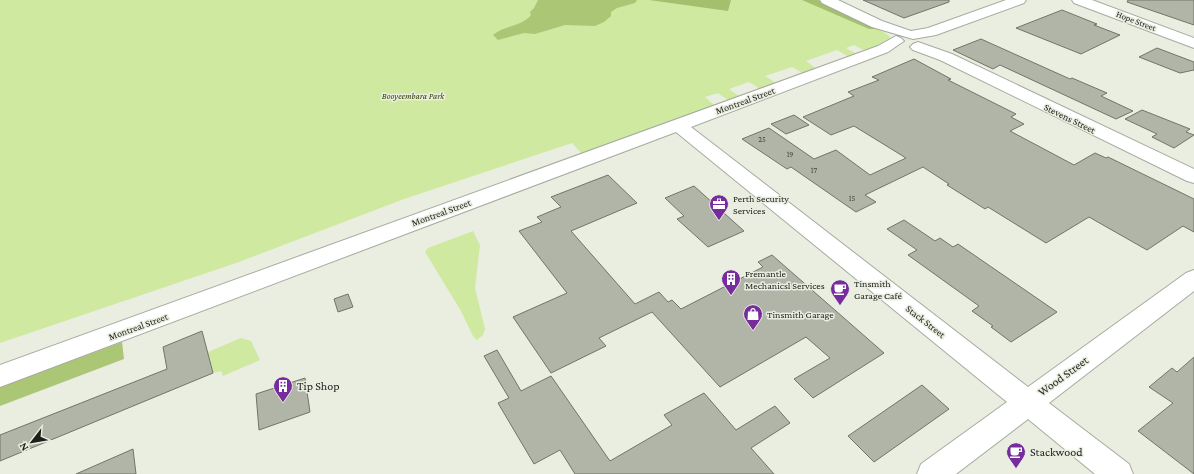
<svg xmlns="http://www.w3.org/2000/svg" width="1194" height="474" viewBox="0 0 1194 474" font-family="'Crimson Pro',serif">
  <rect width="100%" height="100%" fill="#e9eee1"/>
  <!-- green -->
  <path fill="#cfe9a1" d="M0 0H818L884 32 890 37 889 42 865 51 854 45 846 48 857 54 849 57 837 50 806 61 817 69 804 74 792 67 765 76 776 83 760 89 749 82 729 89 739 96 729 101 718 93 705 97 715 106 582 154 572 143 404 199 239 262 0 343Z
    M473 231 480 245 475 288 485 329 483 335 477 340 473 336 461 311 425 252 428 248Z
    M241 338 251 341 260 360 223 376 221 371 213 373 208 352Z"/>
  <!-- forest -->
  <path fill="#a4bf6e" d="M649 0H731L728 11Z
    M802 0H818L877 29H869Z"/>
  <!-- water -->
  <path fill="#abc675" d="M538 0H637L635 3 617 8 611 12V16L604 22 595 26 565 25 535 34 524 33 498 40 493 35C504 25 522 27 531 15L530 12 534 8Z
    M122 342 124 359 0 406V387Z"/>
  <!-- building -->
  <path fill="#b0b5a8" stroke="#707568" d="M863 0H949V2L904 18Z
    M1128 0H1194V25L1127 2Z
    M1062 10 1097 24 1094 25 1120 35 1081 54 1016 28Z
    M981 39 1070 79 1072 78 1107 93 1101 96 1133 111 1116 119 1000 65 993 69 953 50Z
    M1157 48 1194 62V70L1180 73 1139 57Z
    M914 59 951 79 948 80 1016 114 1011 117 1024 124 1010 131 1074 165 1095 153 1106 158 1108 157 1194 199V232L1183 226 1147 250 1089 217 1046 243 988 207 985 209 947 185 949 184 923 167 865 195 876 202 856 212 791 167 787 169 742 139 769 128 814 159 836 150 870 175 906 158 854 126 831 135 803 117 854 96 848 92 879 80 872 77Z
    M1142 110 1190 129 1186 132 1194 135 1174 148 1152 137 1157 134 1125 119Z
    M794 115 809 125 786 134 771 124Z
    M608 175 637 203 571 231 635 304 659 292 668 302 672 300 681 309 763 267 758 262 772 255 884 353 813 398 794 379 830 358 806 337 720 387 652 312 599 338 606 346 551 373 513 317 567 293 519 231 542 222 537 217 561 207 551 197Z
    M694 186 744 231 708 247 677 219 684 216 665 198Z
    M904 220 935 241 940 238 953 247 958 244 1057 312 1011 342 991 327 993 326 972 311 979 306 908 255 917 250 887 229Z
    M348 294 353 307 338 312 334 299Z
    M202 331 213 373 0 461V435L167 369 163 347Z
    M497 350 521 391 551 376 610 461 672 425 664 415 704 393 736 430 775 406 790 423 751 448 774 474H575L560 450 534 464 498 403 509 398 484 356Z
    M1194 357V474L1138 431 1173 403 1149 387 1172 368 1177 372Z
    M305 378 310 412 259 430 256 394Z
    M922 385 949 409 874 462 848 436Z
    M133 449 136 474H76Z"/>
  <g fill="none" stroke-linecap="round" stroke-linejoin="round">
    <!-- minor casing -->
    <g stroke="#a6ab9f" stroke-width="2">
      <path id="minor" d="M820 0H838L882 21 911 31 928 28 1006 0H1026L1024 3 936 35 913 39 872 27 822 3Z
        M1072 0H1092L1194 38V48L1074 3Z
        M896 36 901 38 904 41 888 52 691 127 1028 387 1186 273 1194 270V291L1049 403 1129 464 1133 474H1095L1028 419 956 474H917L921 464 1007 402 676 132 0 387V365L878 46Z
        M918 42 952 54 1194 169V183L1187 181 940 60 913 50 910 47 913 44Z"/>
    </g>
    <!-- minor -->
    <use href="#minor" fill="#fff" fill-rule="evenodd"/>
  </g>
  <!-- icons -->
  <defs>
    <g id="office-pin" transform="scale(1)"><path d="M0 17L-7.5 6A9.5 9.5 0 1 1 7.5 6Z" fill="#772c9e" stroke="#e9eee1"/><path d="M-6-3h4V-5.5h4V-3h4V5H-6ZM-1-4.5V-3h2v-1.5ZM-6 0V1H6V0Z" fill="#fff"/></g>
    <g id="building-pin" transform="scale(1)"><path d="M0 17L-7.5 6A9.5 9.5 0 1 1 7.5 6Z" fill="#772c9e" stroke="#e9eee1"/><path d="M-4-6H4V6H1V3H-1V6H-4ZM-2.5-4.3h1.7v1.8h-1.7ZM.8-4.3h1.7v1.8H.8ZM-2.5-1h1.7V.8h-1.7ZM.8-1h1.7V.8H.8Z" fill="#fff"/></g>
    <g id="cafe-pin" transform="scale(1)"><path d="M0 17L-7.5 6A9.5 9.5 0 1 1 7.5 6Z" fill="#772c9e" stroke="#e9eee1"/><path d="M-5.5-4.5H6V0H3Q3 3.5 0 3.5H-2.5Q-5.5 3.5-5.5 0ZM3-3.2v2h1.7v-2ZM-6 4.5H4V6H-6Z" fill="#fff"/></g>
    <g id="shop-pin" transform="scale(1)"><path d="M0 17L-7.5 6A9.5 9.5 0 1 1 7.5 6Z" fill="#772c9e" stroke="#e9eee1"/><path d="M-5-2.5h2.3a2.7 3.5 0 0 1 5.4 0H5L5.5 6h-11ZM-1.5-2.5h3a1.5 2.3 0 0 0-3 0Z" fill="#fff"/></g>
  </defs>
  <g fill-rule="evenodd">
    <use href="#office-pin" x="719" y="204"/>
    <use href="#building-pin" x="731" y="279"/>
    <use href="#cafe-pin" x="840" y="289"/>
    <use href="#shop-pin" x="753" y="314"/>
    <use href="#building-pin" x="283" y="386"/>
    <use href="#cafe-pin" x="1016" y="452"/>
  </g>
  <g text-anchor="middle" stroke-width="3" stroke-linejoin="round" paint-order="stroke">
    <!-- number labels -->
    <g font-size="8" fill="#41443d">
      <text x="762" y="142">25</text>
      <text x="790" y="157">19</text>
      <text x="814" y="173">17</text>
      <text x="852" y="201">15</text>
    </g>
    <!-- far-street labels -->
    <g font-size="9" fill="#1c1e19" stroke="#e9eee1">
      <text transform="translate(1136 21) rotate(21)" y="3">Hope Street</text>
    </g>
    <!-- far-park labels -->
    <g font-size="9" font-style="italic" fill="#2f3f01" stroke="#e9eee1">
      <text x="413" y="99">Booyeembara Park</text>
    </g>
    <!-- street labels -->
    <g font-size="10" fill="#1c1e19" stroke="#e9eee1">
      <text transform="translate(745 100) rotate(-20)" y="4">Montreal Street</text>
      <text transform="translate(1070 118) rotate(26)" y="4">Stevens Street</text>
      <text transform="translate(441 212) rotate(-20)" y="4">Montreal Street</text>
      <text transform="translate(926 321) rotate(38)" y="4">Stack Street</text>
      <text transform="translate(138 326) rotate(-20)" y="4">Montreal Street</text>
    </g>
    <!-- poi labels -->
    <g font-size="10" fill="#1c1e19" stroke="#e9eee1" text-anchor="start">
      <text x="733" y="202">Perth Security<tspan x="733" dy="12">Services</tspan></text>
      <text x="745" y="277">Fremantle<tspan x="745" dy="12">Mechanicsl Services</tspan></text>
      <text x="854" y="287">Tinsmith<tspan x="854" dy="12">Garage Café</tspan></text>
      <text x="767" y="318">Tinsmith Garage</text>
    </g>
    <!-- near-street labels -->
    <g font-size="12" fill="#1c1e19" stroke="#e9eee1">
      <text transform="translate(1063 376) rotate(-36)" y="4">Wood Street</text>
    </g>
    <!-- near-poi labels -->
    <g font-size="12" fill="#1c1e19" stroke="#e9eee1" text-anchor="start">
      <text x="297" y="390">Tip Shop</text>
      <text x="1030" y="456">Stackwood</text>
    </g>
  </g>
  <!-- north arrow -->
  <g transform="translate(32 442) rotate(239)" stroke="#e9eee1" stroke-width="3" paint-order="stroke">
  <path d="M0-3L7 15L0 10L-7 15Z" fill="#1c1e19"/>
  <text y="-6" font-size="11" font-weight="bold" text-anchor="middle" fill="#1c1e19">N</text>
  </g>
</svg>
